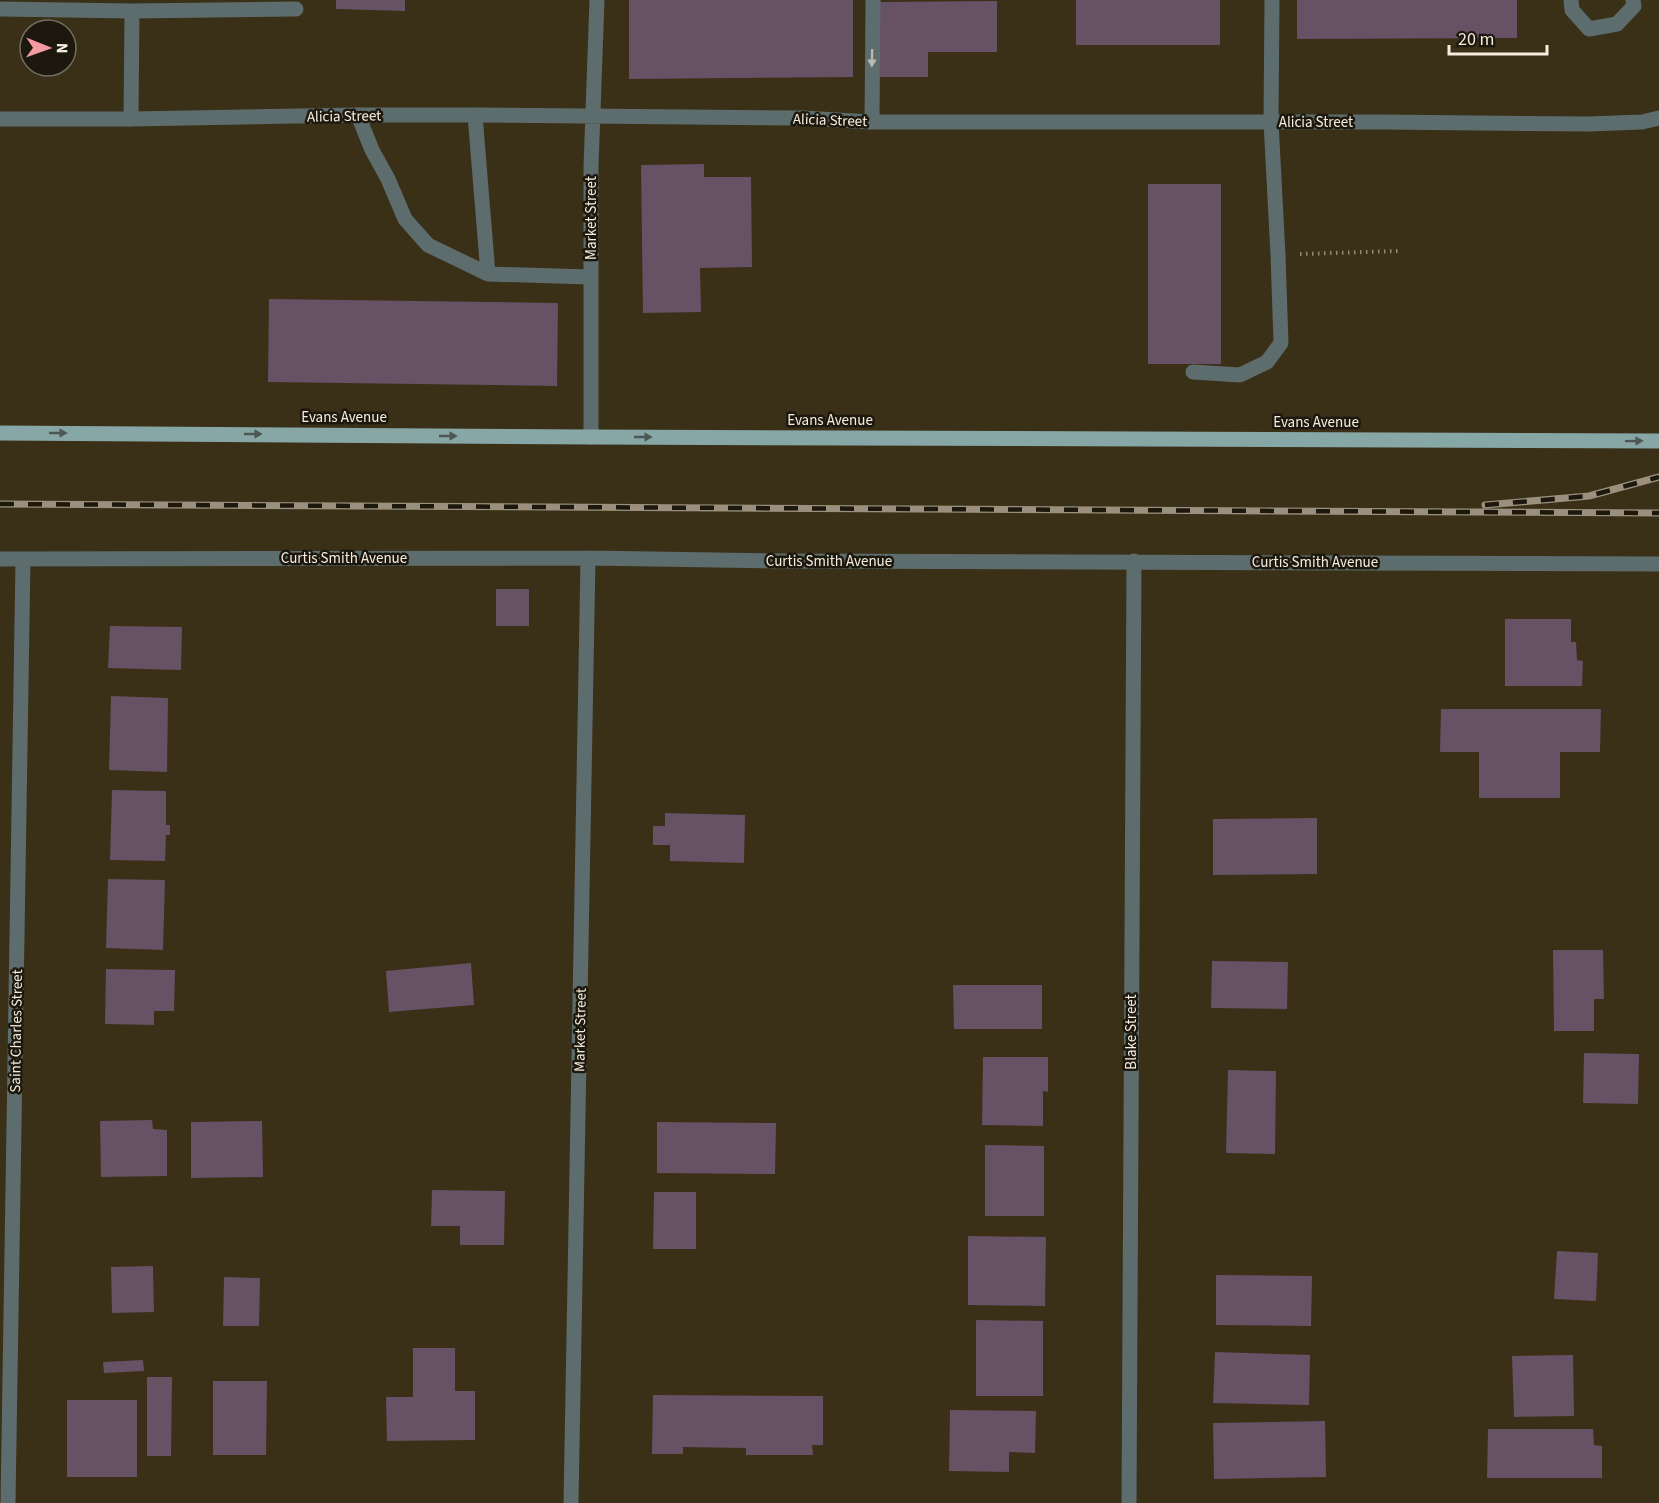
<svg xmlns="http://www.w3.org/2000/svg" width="1659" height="1503" viewBox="0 0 1659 1503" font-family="'Source Sans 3',sans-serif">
  <rect width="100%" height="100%" fill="#3a2f17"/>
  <!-- building -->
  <path fill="#665165" d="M336 0H405V11L336 9Z
    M629 0H853V77L629 79Z
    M1076 0H1220V45H1076Z
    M1297 0H1517V38L1297 39Z
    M997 1V52H928V77H880L879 2Z
    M704 164V177H751L752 267 700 268 701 312 643 313 641 165Z
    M1148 184H1221V364H1148Z
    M269 299 558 303 557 386 268 382Z
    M496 589H529V626H496Z
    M1505 619H1571V642H1576L1577 660 1583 661 1582 686H1505Z
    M110 626 182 627 181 670 108 668Z
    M111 696 168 698 167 772 109 770Z
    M1441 709H1601L1600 752H1560V798H1479V752H1440Z
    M112 790 166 791V825H170V835H166L165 861 110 860Z
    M665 813 745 815 744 863 670 861V845H653V826H665Z
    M1317 818V874L1213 875V819Z
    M108 879 165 880 163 950 106 948Z
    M1553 950H1603L1604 999H1594V1031H1554Z
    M1212 961 1288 962 1287 1009 1211 1008Z
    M471 963 474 1005 389 1012 386 971Z
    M106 969 175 970 174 1011H154V1025L105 1024Z
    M953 985H1042V1029H954Z
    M1584 1053 1639 1054 1638 1104 1583 1103Z
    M983 1057H1048V1092L1043 1091V1126L982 1125Z
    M1228 1070 1276 1071 1275 1154 1226 1153Z
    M152 1120 153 1129 167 1130V1176L101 1177 100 1121Z
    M262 1121 263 1177 191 1178V1122Z
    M657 1122 776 1123 775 1174 657 1173Z
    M985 1145 1044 1146V1216H985Z
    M432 1190 505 1191 504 1245H460V1226H431Z
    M654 1192H696V1249H653Z
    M968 1236 1046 1237 1045 1306 968 1305Z
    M1557 1251 1598 1253 1596 1301 1554 1299Z
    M153 1266 154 1312 112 1313 111 1267Z
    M1216 1275 1312 1276 1311 1326 1216 1325Z
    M224 1277 260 1278 259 1326H223Z
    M976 1320 1043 1321V1396H976Z
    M413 1348H455V1391H475V1440L387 1441 386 1397H413Z
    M1215 1352 1310 1355 1309 1405 1213 1403Z
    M1573 1355 1574 1416 1514 1417 1512 1356Z
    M143 1360 144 1371 104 1373 103 1362Z
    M147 1377H172L171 1456H147Z
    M213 1381H267L266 1455H213Z
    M653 1395 823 1396V1445H812L813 1455H746V1448L683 1447V1454H652Z
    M67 1400H137V1477H67Z
    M950 1410 1036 1411 1035 1453 1009 1452V1472L949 1471Z
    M1325 1421 1326 1477 1214 1479 1213 1423Z
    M1488 1429H1593L1594 1445 1602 1446V1478H1487Z"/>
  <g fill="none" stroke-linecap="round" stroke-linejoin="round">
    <!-- path -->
    <path stroke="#938976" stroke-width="4" stroke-dasharray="1.5 4.5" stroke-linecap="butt" d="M1300 254 1398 251"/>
    <!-- lane -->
    <path stroke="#5d6c6c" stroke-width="15" d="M1571 0 1572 10 1589 29 1617 24 1634 6 1633 0
      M0 9 132 11 296 9
      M358 115 372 150 388 179 405 219 428 245 488 274
      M475 115 488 274 590 277
      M131 119 132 11
      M872 122 873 0
      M1193 372 1240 375 1267 362 1281 343 1278 255 1271 122 1272 0"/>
    <!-- street -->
    <path stroke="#5d6c6c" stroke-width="15" d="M0 119H131L358 115H475L802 118 872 122H1382L1588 124 1642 122 1659 118
      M591 437V167L597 0
      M0 559 588 558 780 561 1659 564
      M8 1503 23 559
      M571 1503 588 558
      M1129 1503 1134 561"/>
    <!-- primary -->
    <path stroke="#87a6a6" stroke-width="15" d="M0 433 591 437 1659 441"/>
    <!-- rail casing -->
    <g stroke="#9a907d" stroke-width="7">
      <path id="rail" d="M0 504 1659 513
        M1485 505 1589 496 1659 477"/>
    </g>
    <!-- rail -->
    <use href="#rail" stroke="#1d180d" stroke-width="4.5" stroke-dasharray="14" stroke-linecap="butt"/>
  </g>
  <!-- one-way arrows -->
  <defs><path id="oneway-solid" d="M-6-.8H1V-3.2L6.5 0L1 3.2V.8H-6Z" transform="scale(1.5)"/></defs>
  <use fill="#b8b9b1" href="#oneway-solid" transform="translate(872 58) rotate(91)"/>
  <g fill="#4d5852">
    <use href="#oneway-solid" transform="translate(58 433)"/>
    <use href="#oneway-solid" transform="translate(253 434)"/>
    <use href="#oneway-solid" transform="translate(448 436)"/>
    <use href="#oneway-solid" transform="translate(643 437)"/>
    <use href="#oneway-solid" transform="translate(1634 441) rotate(-1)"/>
  </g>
  <g text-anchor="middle" stroke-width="5" stroke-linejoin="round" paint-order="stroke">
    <!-- street labels -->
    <g font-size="15" fill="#f5eddf" stroke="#1d180d">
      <text transform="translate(344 116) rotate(-1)" y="5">Alicia Street</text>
      <text transform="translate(830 120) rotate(2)" y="5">Alicia Street</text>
      <text x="1316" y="127">Alicia Street</text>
      <text transform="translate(591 218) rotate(-90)" y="5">Market Street</text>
      <text x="344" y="422">Evans Avenue</text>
      <text x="830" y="425">Evans Avenue</text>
      <text x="1316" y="427">Evans Avenue</text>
      <text x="344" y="563">Curtis Smith Avenue</text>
      <text x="829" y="566">Curtis Smith Avenue</text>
      <text x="1315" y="567">Curtis Smith Avenue</text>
      <text transform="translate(580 1030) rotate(-89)" y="5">Market Street</text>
      <text transform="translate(16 1031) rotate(-89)" y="5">Saint Charles Street</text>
      <text transform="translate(1131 1032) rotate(-90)" y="5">Blake Street</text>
    </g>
  </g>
  <!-- north arrow -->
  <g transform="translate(48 48) rotate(91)"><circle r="28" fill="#1d180d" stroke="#736d61" stroke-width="1.5"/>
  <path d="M0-4.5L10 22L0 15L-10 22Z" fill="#f49aa3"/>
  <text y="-9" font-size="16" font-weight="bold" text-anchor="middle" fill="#f5eddf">N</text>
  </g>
  <!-- scale -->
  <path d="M1449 45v9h98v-9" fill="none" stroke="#f5eddf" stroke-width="3"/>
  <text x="1458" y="45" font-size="18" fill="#f5eddf" stroke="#1d180d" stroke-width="4.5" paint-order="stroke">20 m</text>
</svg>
